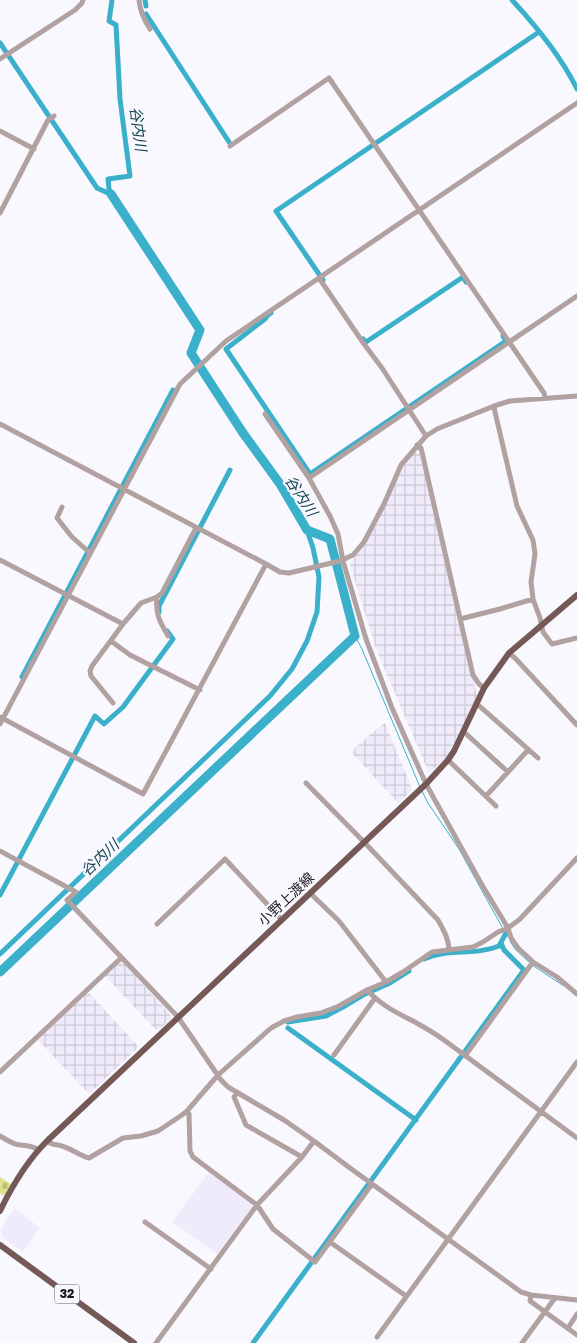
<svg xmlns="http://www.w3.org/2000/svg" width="577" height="1343" viewBox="0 0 577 1343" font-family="'Golos Text','Noto Sans JP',sans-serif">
  <defs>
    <pattern id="industrial-grid" width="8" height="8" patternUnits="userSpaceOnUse" patternTransform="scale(1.25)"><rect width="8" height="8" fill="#efebfa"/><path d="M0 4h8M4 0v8" fill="none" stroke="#ccc9d6"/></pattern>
    <pattern id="cemetery-stones" width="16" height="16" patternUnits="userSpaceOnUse" patternTransform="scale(1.25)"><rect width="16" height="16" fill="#dee28d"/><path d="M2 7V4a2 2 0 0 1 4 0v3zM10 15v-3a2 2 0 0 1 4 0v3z" fill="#bec179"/></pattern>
  </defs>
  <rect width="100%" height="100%" fill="#faf8ff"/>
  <!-- built -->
  <path fill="#efebfa" d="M209 1172 251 1203 252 1207 217 1254 172 1222Z
    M14 1208 40 1228 23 1252 2 1237 1 1229Z"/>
  <!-- industrial -->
  <path fill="url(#industrial-grid)" d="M415 452 420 454 477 696 462 730 445 759 429 773 376 649 350 565 376 525 402 468Z
    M385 723 412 789 401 801 398 803 351 752 367 737Z
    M121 960 170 1014 171 1018 170 1020 157 1031 105 976Z
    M88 992 139 1047 89 1094 38 1040Z"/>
  <!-- cemetery -->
  <path fill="url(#cemetery-stones)" d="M0 1177 11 1184 4 1196 0 1193Z"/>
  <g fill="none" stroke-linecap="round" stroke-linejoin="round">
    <!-- stream -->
    <path stroke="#3ab0ca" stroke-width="1" d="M355 636 362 649 420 787
      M422 791 428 803 459 849 502 927
      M504 930 509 938
      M510 941 515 949 529 962
      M532 965 564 986"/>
    <!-- canal -->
    <path stroke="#3ab0ca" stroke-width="5" d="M145 0 146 6
      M512 0C537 27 561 56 577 89
      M146 14 229 142
      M0 43 97 188 110 194
      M111 194 109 189 108 179 130 176 120 99 116 25 109 21 112 0
      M323 280 276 211 539 32
      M271 313 268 315 265 319 226 349 310 474 506 341 503 336
      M363 339 366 342 463 277 466 282
      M159 612V606L230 470
      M22 677 173 390
      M0 895 95 716 104 724 123 707 173 639 167 631
      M0 954 270 696 292 669 307 641 317 612 319 577 313 548 307 530
      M424 959C447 948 475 956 499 946L506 933
      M288 1022 326 1016 343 1007 363 995 390 983 409 971
      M288 1028 416 1120
      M253 1343 524 970 504 950 501 943"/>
    <!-- river -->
    <path stroke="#3ab0ca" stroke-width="9" d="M0 972 355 636 330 539 307 530 280 484 243 433 191 353 200 330 111 194"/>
    <!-- minor -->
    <path stroke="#b1a1a0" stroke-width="5" d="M139 0C140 11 144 20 150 29
      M0 59 75 10 82 3 83 0
      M0 131 34 149
      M230 146 329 78 544 393 545 398
      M0 213 48 120 54 116
      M319 278 364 344 382 368 426 436
      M494 406 495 412 517 506 533 540 535 554 531 582 533 599 540 618 543 632 552 644 577 638
      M265 414 309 478 330 516 338 534 343 561 366 639 392 708 426 784 482 885 508 928 511 938 518 948 533 962 557 977 577 994
      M0 424 266 564 280 572 289 573 340 561 353 555 364 542 384 504 401 465 426 436 437 429 494 406 510 401 577 396
      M417 445 421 448 473 675 479 684 484 688
      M309 478 577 296
      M62 507 57 518 72 537 90 553
      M0 560 123 624
      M157 597C155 614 160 622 168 636
      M460 619 500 609 533 599
      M111 641 130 655 200 690
      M509 653 515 658 577 725
      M113 703 91 676 90 671 92 666 123 624 141 603 157 597 162 593 196 528
      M476 703 538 758
      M0 717 143 794 266 564
      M0 724 180 384 226 341 577 103
      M464 732 508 772 486 796
      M448 760 496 806
      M508 772 528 750
      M306 783 364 842 438 920C443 929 449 939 449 950
      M0 851 76 892 67 900 178 1017 221 1080 228 1087 284 1120 314 1141 350 1168 521 1292 531 1295 577 1300
      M310 893 339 921 386 982
      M157 924 225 859 282 920
      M367 990C381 1005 395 1012 413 1021 424 1027 434 1033 444 1040L577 1138
      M334 1055 375 998
      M465 1056 533 962
      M0 1072 121 958
      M237 1093 234 1097 246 1125 302 1157
      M187 1111 189 1114 190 1151 193 1157 257 1205 273 1229 315 1262 372 1184
      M0 1136C5 1139 10 1142 15 1144 23 1146 32 1145 39 1150
      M47 1141C51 1145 53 1144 58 1145 70 1147 78 1155 89 1158L123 1138 141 1136 158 1131 182 1115 187 1111 218 1075 271 1028 284 1021 297 1017 321 1013 339 1006 367 990 386 982 403 972 432 952 473 947 483 942 498 932 508 928 520 919 577 858
      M145 1222 211 1269
      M330 1242 406 1296
      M531 1295 530 1301 577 1335
      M568 1328 577 1314
      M377 1337 577 1062
      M156 1343 257 1205 302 1157 314 1141
      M522 1343 555 1298"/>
    <!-- major -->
    <path stroke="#745957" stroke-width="6" d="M0 1211C12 1186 27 1161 47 1141L426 784 448 760 454 751 484 688 509 653 577 595
      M0 1245 134 1343"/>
  </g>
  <g text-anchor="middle" stroke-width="4.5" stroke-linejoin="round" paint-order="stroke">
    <!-- shield labels -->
    <rect fill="#faf8ff" stroke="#5d5a64" stroke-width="1" x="54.5" y="1284.5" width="25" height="19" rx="4"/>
    <g font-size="12" font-weight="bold" fill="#1a1722">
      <text x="67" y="1298">32</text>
    </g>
    <!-- street labels -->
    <g font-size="14" fill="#1a1722" stroke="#faf8ff">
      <text transform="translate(286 899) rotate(-43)" y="5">小野上渡線</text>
    </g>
    <!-- water labels -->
    <g font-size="15" font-style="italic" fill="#11444f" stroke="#faf8ff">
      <text transform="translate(138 129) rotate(82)" y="5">谷内川</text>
      <text transform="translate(301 496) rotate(57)" y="5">谷内川</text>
      <text transform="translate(100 858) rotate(-43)" y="5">谷内川</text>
    </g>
  </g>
</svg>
